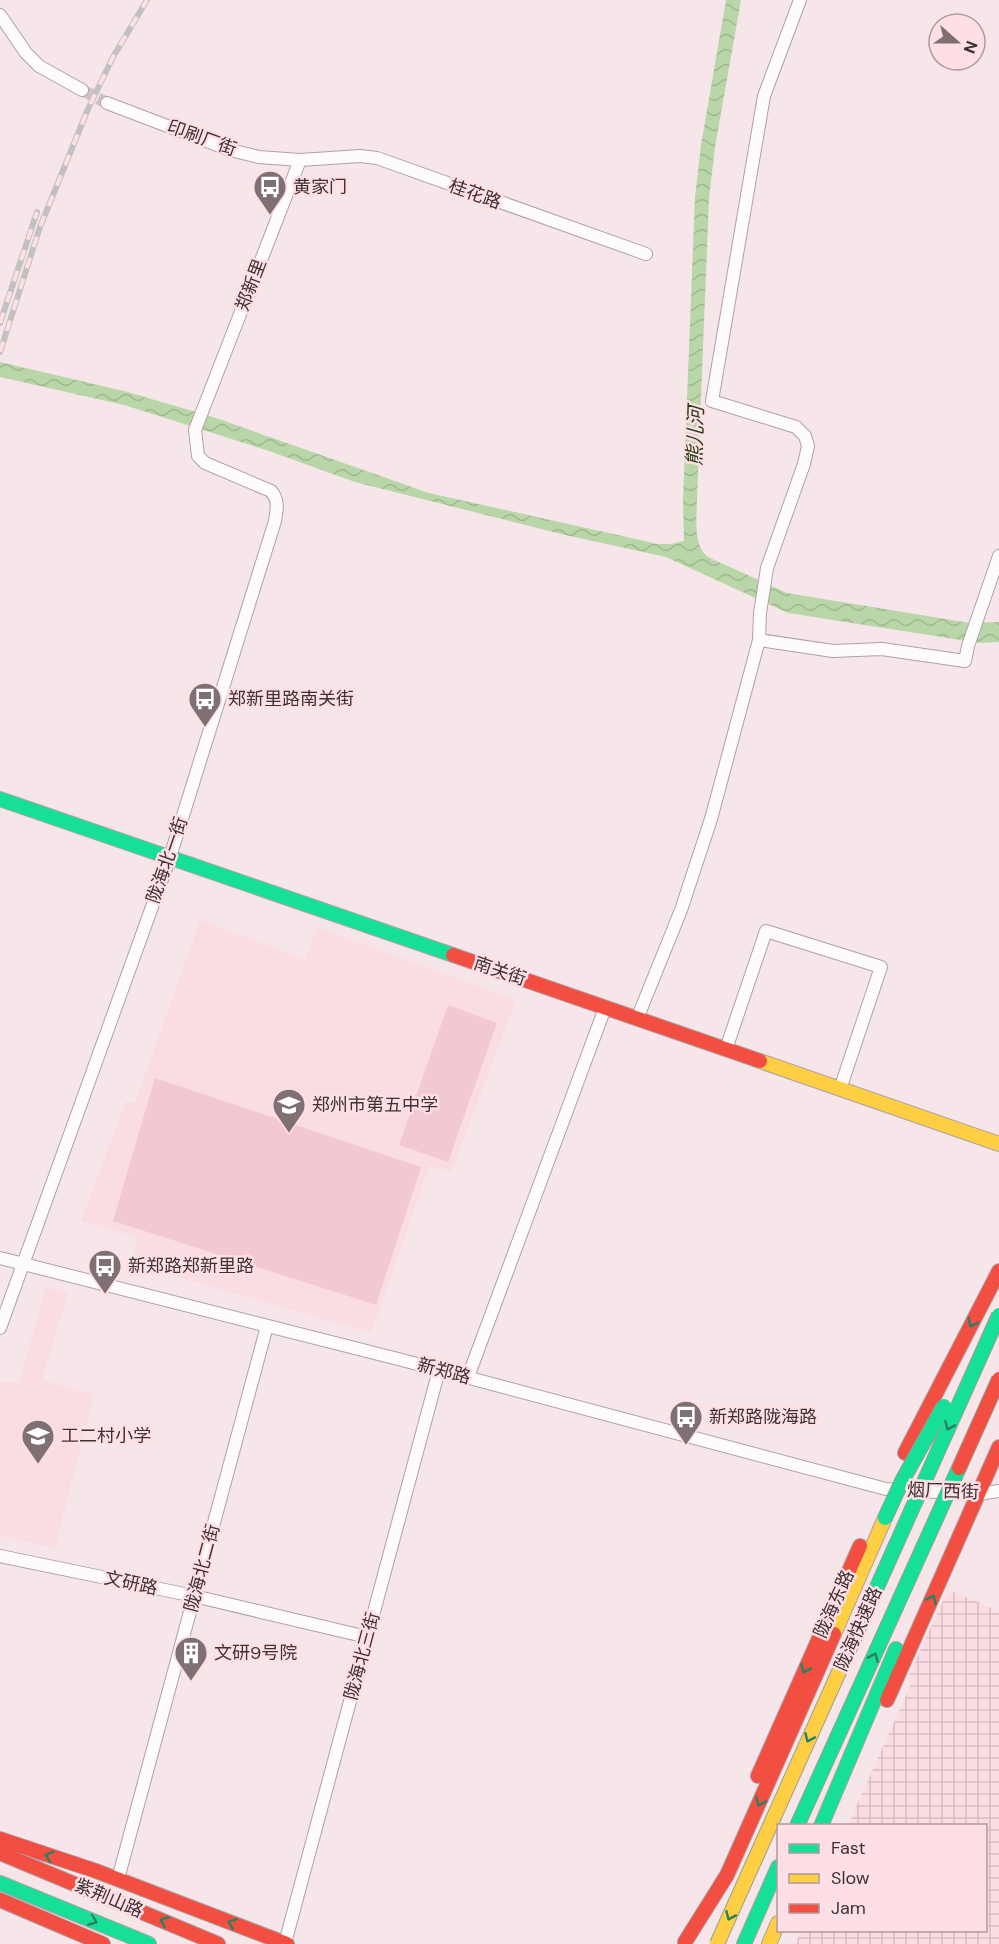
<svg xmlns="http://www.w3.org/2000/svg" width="999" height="1944" viewBox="0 0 999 1944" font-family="'DM Sans','Noto Sans SC',sans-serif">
  <defs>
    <pattern id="industrial-grid" width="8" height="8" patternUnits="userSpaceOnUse" patternTransform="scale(1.5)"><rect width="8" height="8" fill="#fadde3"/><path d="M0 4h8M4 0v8" fill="none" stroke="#d7bec3"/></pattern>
    <pattern id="water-waves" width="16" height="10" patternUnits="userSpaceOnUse" patternTransform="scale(1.5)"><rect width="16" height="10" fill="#b9d6a8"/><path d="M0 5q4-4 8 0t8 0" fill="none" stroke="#a0b891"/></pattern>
  </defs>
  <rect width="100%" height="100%" fill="#f7e6e9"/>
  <!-- built -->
  <path fill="#fadde3" d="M200 920 305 959 317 927 516 1000 451 1173 430 1165 371 1333 131 1263 137 1237 81 1221 126 1101 135 1103Z
    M46 1287 68 1294 42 1380 94 1394 55 1548 0 1536V1381L19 1383Z"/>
  <!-- industrial -->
  <path fill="url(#industrial-grid)" d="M952 1591 999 1611V1944H795L801 1931 986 1930V1826L848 1825 912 1682 907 1680 924 1642 944 1599Z"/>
  <!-- park -->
  <path fill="#f2c8d1" d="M448 1005 497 1023 448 1162 399 1145Z
    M155 1078 421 1167 376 1305 113 1221Z"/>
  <!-- water -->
  <path fill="url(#water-waves)" d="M726 0H741L715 147 709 198 697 499C697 517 692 548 710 558L787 593 970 623 999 622V642L980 643 788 613 666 557 565 535 355 482 266 450 124 405 0 377V362L128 392 216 418 429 493 658 544H670L684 541 683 499 695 197 701 145Z"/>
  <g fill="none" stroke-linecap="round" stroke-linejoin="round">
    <!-- street-tunnel -->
    <path stroke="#d2c2c5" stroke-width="12" stroke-dasharray="12 6" stroke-linecap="butt" d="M82 90 107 103"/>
    <!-- street casing -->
    <g stroke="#aea1a4" stroke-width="14">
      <path id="street" d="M0 15 26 53 39 66 82 90
        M107 103 230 150 259 157 300 160 360 156 377 158 646 254
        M759 640 833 651 882 649 965 661 968 646 999 556
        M637 1019 681 910 711 819 759 640 760 613 767 568 804 464 808 446 805 436 796 427 712 401 764 96 800 0
        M726 1049 766 931 881 967 840 1089
        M0 1258 402 1360 886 1489 899 1490
        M0 1328 170 857 275 521C277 509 279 500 271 491L205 463 198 456 195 430 300 160
        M468 1377 605 1008
        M917 1491 979 1494 999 1491
        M0 1556 194 1596 367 1637
        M118 1879 267 1326
        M285 1943 439 1370"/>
    </g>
    <!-- fast casing -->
    <g stroke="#aea1a4" stroke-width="16">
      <path id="fast" d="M0 799 453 955
        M821 1826 896 1649
        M0 1883 149 1944
        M744 1944 778 1867"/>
    </g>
    <!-- slow casing -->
    <g stroke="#aea1a4" stroke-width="16">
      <path id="slow" d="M760 1061 999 1144
        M834 1634 885 1518
        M769 1944 778 1923"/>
    </g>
    <!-- jam casing -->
    <g stroke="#aea1a4" stroke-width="16">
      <path id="jam" d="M453 955 760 1061
        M905 1453 999 1271
        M887 1700 999 1447
        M758 1776 860 1546
        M0 1839 96 1871 287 1944
        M0 1853 218 1944
        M0 1900 103 1944
        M685 1942 727 1875 834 1634"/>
    </g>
    <!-- street -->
    <use href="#street" stroke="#fefbfc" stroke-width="12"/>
    <!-- fast -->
    <use href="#fast" stroke="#16e098" stroke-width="14"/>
    <!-- slow -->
    <use href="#slow" stroke="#ffcf43" stroke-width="14"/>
    <!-- jam -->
    <use href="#jam" stroke="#f24e42" stroke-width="14"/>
    <!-- rail casing -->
    <g stroke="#c3c0c0" stroke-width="6">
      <path id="rail" d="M0 323 37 212
        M0 352 40 227 88 109 113 57 147 0"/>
    </g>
    <!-- rail -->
    <use href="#rail" stroke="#fedfe5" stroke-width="4" stroke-dasharray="11" stroke-linecap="butt"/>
    <!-- fast-bridge casing -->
    <g stroke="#9c9e90" stroke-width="16" stroke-linecap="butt">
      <path id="fast-bridge" d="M885 1518 902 1481 944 1406
        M851 1645 999 1315
        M797 1826 959 1468"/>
    </g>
    <!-- slow-bridge casing -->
    <g stroke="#9c9e90" stroke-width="16" stroke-linecap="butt">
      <path id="slow-bridge" d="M717 1944 851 1645"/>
    </g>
    <!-- jam-bridge casing -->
    <g stroke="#9c9e90" stroke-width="16" stroke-linecap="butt">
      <path id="jam-bridge" d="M959 1468 999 1379"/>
    </g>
    <!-- fast-bridge -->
    <use href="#fast-bridge" stroke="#16e098" stroke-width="14"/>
    <!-- slow-bridge -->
    <use href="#slow-bridge" stroke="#ffcf43" stroke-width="14"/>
    <!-- jam-bridge -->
    <use href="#jam-bridge" stroke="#f24e42" stroke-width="14"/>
  </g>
  <!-- one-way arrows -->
  <defs><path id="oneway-chevron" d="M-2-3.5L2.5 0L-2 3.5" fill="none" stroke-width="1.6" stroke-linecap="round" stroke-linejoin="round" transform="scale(1.5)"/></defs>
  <g stroke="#2b8061">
    <use href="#oneway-chevron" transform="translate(972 1323) rotate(117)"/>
    <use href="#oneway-chevron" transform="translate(949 1426) rotate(114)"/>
    <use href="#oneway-chevron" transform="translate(932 1599) rotate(-66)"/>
    <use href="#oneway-chevron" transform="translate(874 1657) rotate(-66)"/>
    <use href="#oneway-chevron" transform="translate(805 1669) rotate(114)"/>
    <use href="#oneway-chevron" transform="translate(809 1738) rotate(114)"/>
    <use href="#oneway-chevron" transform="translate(760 1802) rotate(114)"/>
    <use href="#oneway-chevron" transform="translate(49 1856) rotate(-162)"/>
    <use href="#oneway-chevron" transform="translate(730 1916) rotate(114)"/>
    <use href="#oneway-chevron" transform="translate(93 1921) rotate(22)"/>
    <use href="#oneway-chevron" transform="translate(164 1921) rotate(-157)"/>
    <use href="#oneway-chevron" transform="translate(232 1923) rotate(-159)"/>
  </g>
  <!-- icons -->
  <defs>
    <g id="bus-pin" transform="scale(1.725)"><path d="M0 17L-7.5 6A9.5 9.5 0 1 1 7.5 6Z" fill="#7e7073" stroke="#fedfe5"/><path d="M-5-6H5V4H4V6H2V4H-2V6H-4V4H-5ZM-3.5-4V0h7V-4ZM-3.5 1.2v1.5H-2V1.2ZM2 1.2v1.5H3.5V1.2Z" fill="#fff"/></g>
    <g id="school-pin" transform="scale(1.725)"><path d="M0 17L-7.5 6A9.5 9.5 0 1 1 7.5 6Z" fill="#7e7073" stroke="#fedfe5"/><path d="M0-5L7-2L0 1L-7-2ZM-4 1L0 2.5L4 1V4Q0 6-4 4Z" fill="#fff"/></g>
    <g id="building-pin" transform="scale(1.725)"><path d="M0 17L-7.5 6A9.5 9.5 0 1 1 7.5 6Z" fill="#7e7073" stroke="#fedfe5"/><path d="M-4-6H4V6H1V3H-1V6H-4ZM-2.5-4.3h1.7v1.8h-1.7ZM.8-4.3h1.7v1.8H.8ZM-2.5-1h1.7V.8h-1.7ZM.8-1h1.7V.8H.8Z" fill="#fff"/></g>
  </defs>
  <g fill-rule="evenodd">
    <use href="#bus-pin" x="270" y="187"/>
    <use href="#bus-pin" x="205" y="699"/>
    <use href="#school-pin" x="289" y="1105"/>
    <use href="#bus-pin" x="105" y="1266"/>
    <use href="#bus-pin" x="686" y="1417"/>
    <use href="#school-pin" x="38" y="1436"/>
    <use href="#building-pin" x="191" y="1653"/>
  </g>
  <g text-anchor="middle" stroke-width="5" stroke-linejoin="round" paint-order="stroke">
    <!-- street labels -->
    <g font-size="18" fill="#3d3134" stroke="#fedfe5">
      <text transform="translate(202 138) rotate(20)" y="6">印刷厂街</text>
      <text transform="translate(475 194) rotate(20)" y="6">桂花路</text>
      <text transform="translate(251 285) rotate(-69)" y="6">郑新里</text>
      <text transform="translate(167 860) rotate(-71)" y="6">陇海北一街</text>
      <text transform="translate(500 971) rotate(19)" y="6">南关街</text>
      <text transform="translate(444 1371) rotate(15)" y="6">新郑路</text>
      <text transform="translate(943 1491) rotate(2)" y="6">烟厂西街</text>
      <text transform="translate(202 1568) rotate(-75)" y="6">陇海北二街</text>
      <text transform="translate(131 1583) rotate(12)" y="6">文研路</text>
      <text transform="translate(834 1604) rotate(-66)" y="6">陇海东路</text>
      <text transform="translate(858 1629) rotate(-66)" y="6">陇海快速路</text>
      <text transform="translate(362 1656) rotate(-75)" y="6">陇海北三街</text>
      <text transform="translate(109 1898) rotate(23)" y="6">紫荆山路</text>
    </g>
    <!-- poi labels -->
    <g font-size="18" fill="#3d3134" stroke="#fedfe5" text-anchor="start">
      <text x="293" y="193">黄家门</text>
      <text x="228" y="705">郑新里路南关街</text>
      <text x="312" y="1111">郑州市第五中学</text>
      <text x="128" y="1272">新郑路郑新里路</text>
      <text x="709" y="1423">新郑路陇海路</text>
      <text x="61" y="1442">工二村小学</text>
      <text x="214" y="1659">文研9号院</text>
    </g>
    <!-- water labels -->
    <g font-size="20" font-style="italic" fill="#1e3d10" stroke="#fedfe5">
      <text transform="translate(695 436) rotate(-88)" y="7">熊儿河</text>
    </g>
  </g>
  <!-- legend -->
  <rect x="777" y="1824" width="210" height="108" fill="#fedfe5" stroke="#b1999e" stroke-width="1.5"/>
  <rect x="789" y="1844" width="30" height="9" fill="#16e098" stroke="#b1999e" stroke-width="1.5"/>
  <text x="831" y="1854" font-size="18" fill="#3d3134">Fast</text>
  <rect x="789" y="1874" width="30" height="9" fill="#ffcf43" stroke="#b1999e" stroke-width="1.5"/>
  <text x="831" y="1884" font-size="18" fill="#3d3134">Slow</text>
  <rect x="789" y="1904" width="30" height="9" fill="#f24e42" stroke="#b1999e" stroke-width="1.5"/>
  <text x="831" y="1914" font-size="18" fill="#3d3134">Jam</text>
  <!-- north arrow -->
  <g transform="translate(957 42) rotate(111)"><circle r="28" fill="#fedfe5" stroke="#b1999e" stroke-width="1.5"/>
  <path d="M0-4.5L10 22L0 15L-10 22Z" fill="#7e7073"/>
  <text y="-9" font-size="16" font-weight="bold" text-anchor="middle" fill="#3d3134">N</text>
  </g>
</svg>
